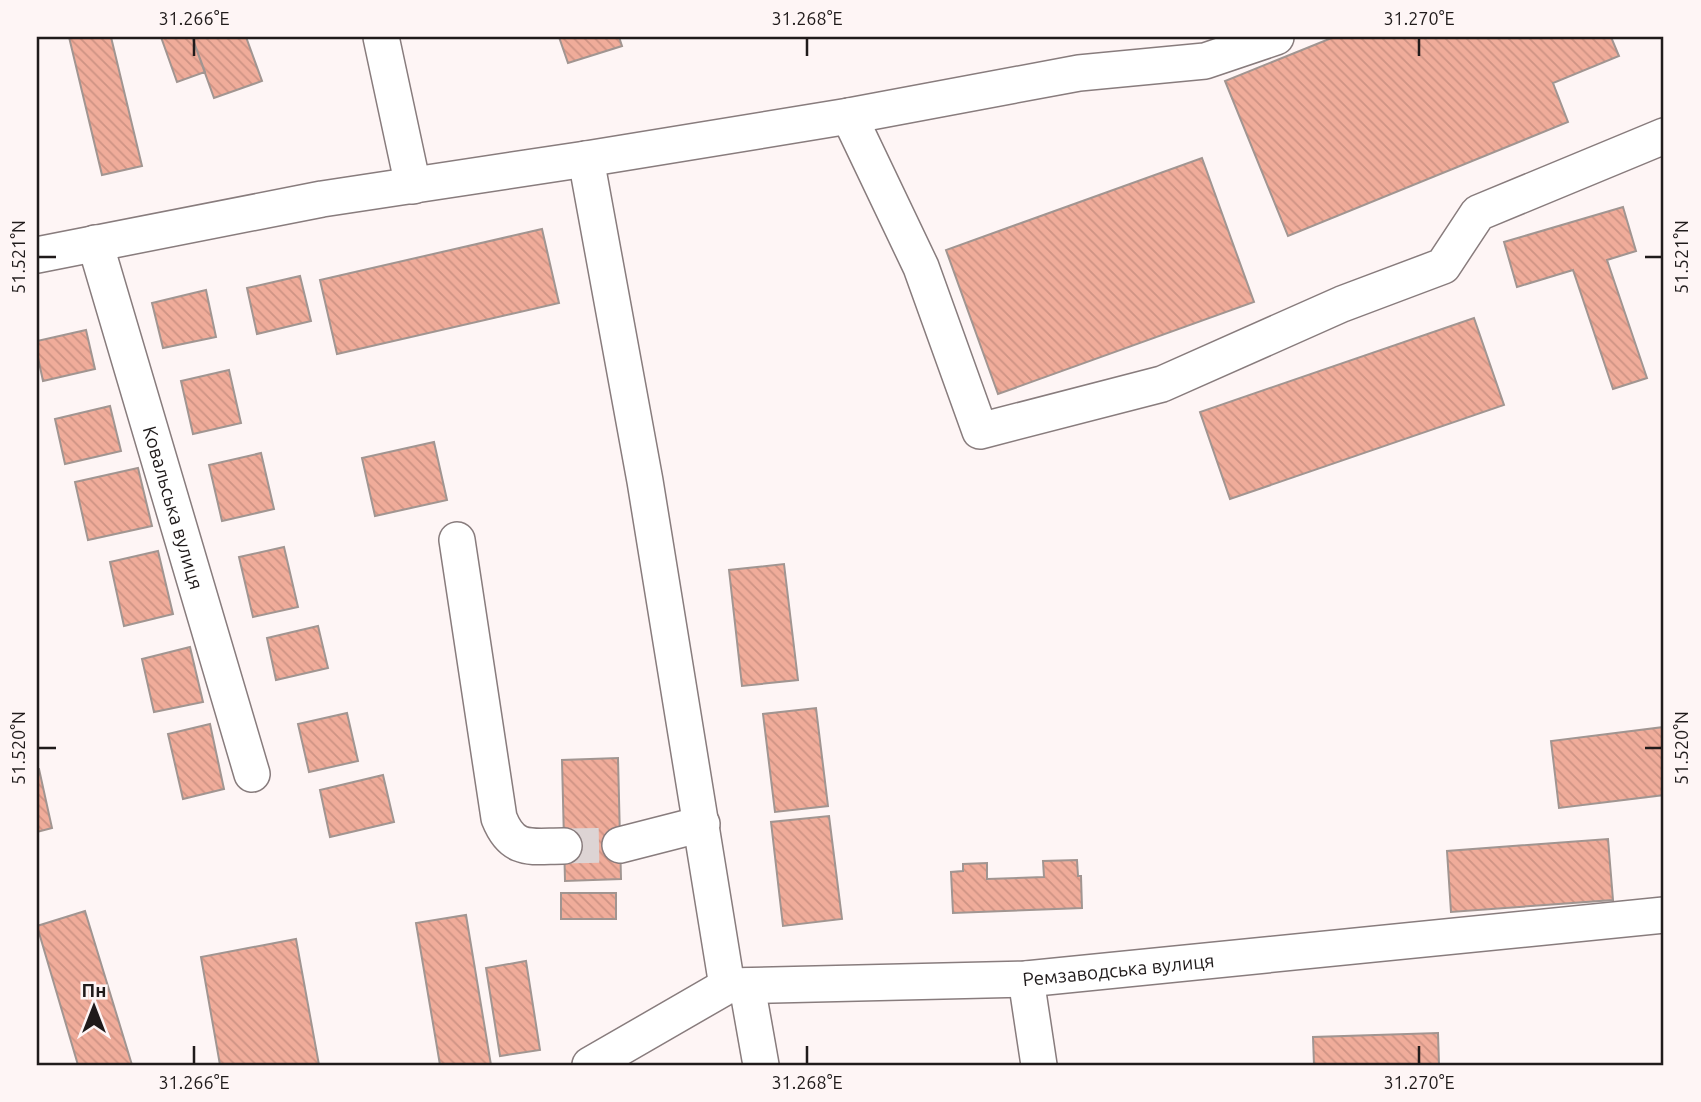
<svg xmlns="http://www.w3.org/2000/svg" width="1701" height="1102" viewBox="0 0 1701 1102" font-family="Ubuntu,sans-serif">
  <defs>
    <pattern id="building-back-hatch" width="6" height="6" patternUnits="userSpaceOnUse" patternTransform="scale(1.75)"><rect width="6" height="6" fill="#f0ac9a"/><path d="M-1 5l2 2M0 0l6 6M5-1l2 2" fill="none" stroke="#ce9384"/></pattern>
  </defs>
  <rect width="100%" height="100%" fill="#fef5f5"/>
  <!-- building -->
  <path fill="url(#building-back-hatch)" stroke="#a19591" stroke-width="2" d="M69 37H111L142 166 102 175Z
    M161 37H192L205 72 177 82Z
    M192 37H246L262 81 214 98Z
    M559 37H619L622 46 568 63Z
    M1334 37H1611L1619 56 1553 83 1568 122 1288 236 1225 81Z
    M1202 158 1254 302 998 394 946 250Z
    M1623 207 1636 251 1607 260 1647 378 1613 389 1573 270 1517 287 1504 242Z
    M542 229 559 303 337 354 320 280Z
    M300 276 311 321 257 334 247 288Z
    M206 290 216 337 163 348 152 303Z
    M1474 318 1504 405 1230 499 1200 412Z
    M86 330 95 369 43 381 37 353V341Z
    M229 370 241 423 193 434 181 381Z
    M110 406 121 451 65 464 55 419Z
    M434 442 447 500 375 516 362 458Z
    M261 453 274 509 222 521 209 465Z
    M138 468 152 526 88 540 75 482Z
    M284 547 298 607 253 617 239 557Z
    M158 551 173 614 124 626 110 562Z
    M784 564 798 680 742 686 729 570Z
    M318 626 328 668 276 680 267 638Z
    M190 647 203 702 154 712 142 659Z
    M816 708 828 806 775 812 763 714Z
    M347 713 358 761 309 772 298 724Z
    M210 724 224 789 183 799 168 734Z
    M1664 727V795L1559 808 1551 741Z
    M618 758 621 879 565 881 562 760Z
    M37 769H39L52 828 37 832Z
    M383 775 394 822 330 837 320 790Z
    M829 816 842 919 783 926 771 822Z
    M1608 839 1613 900 1451 912 1447 851Z
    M1077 860 1078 876H1081L1082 908 953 913 951 872 963 871V864L987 863V879L1044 877 1043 861Z
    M561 893H616V919H561Z
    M85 911 132 1065H78L37 926Z
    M466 915 491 1065H440L416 923Z
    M296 939 319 1065H220L201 957Z
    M526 961 540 1050 500 1056 486 968Z
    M1438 1033 1439 1065H1314L1313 1037Z"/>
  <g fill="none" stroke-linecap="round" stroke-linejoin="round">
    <!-- minor-tunnel -->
    <path stroke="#ddd4d4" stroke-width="35" stroke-dasharray="35 18" stroke-linecap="butt" d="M564 846 620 845"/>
    <!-- minor casing -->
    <g stroke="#887c7d" stroke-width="38">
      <g id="minor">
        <path d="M381 37 413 186"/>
        <path d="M849 116 921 267 980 431 1162 384 1342 304 1443 266 1478 213 1664 136"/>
        <path d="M586 159 645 481 727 986"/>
        <path id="s1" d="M95 243 252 774"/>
        <path d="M37 255 322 199 586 159 849 116 1079 73 1205 61 1276 37"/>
        <path d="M457 540 499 818C513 853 531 846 564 846"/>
        <path d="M620 845 702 824"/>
        <path d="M1026 979 1039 1065"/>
        <path d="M747 986 761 1065"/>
        <path id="s2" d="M590 1065 727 986 1026 979 1664 915"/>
      </g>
    </g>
    <!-- minor -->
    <use href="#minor" stroke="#fff" stroke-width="35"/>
  </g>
  <!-- ticks -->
  <path fill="none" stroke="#201b1b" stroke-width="2.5" d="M194 38V56M807 38V56M1419 38V56M38 257H56M1645 257H1662M38 748H56M1645 748H1662M194 1046V1064M807 1046V1064M1419 1046V1064"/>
  <g text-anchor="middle" stroke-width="5" stroke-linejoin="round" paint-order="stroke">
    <!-- street labels -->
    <g font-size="19" fill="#201b1b" stroke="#fef5f5">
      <text dy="7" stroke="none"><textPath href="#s1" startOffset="276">Ковальська вулиця</textPath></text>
      <text dy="7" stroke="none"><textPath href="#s2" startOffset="550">Ремзаводська вулиця</textPath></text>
    </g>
  </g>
  <!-- border -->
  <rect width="1701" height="1102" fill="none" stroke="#fef5f5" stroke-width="77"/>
  <!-- north arrow -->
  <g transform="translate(94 1007)" stroke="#fef5f5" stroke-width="5" paint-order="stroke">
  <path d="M0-5L12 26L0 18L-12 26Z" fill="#201b1b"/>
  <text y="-10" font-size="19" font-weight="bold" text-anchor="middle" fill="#201b1b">Пн</text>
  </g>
  <rect x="38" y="38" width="1624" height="1026" fill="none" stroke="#201b1b" stroke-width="2.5"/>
  <g font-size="18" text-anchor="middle" fill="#201b1b">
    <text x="194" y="25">31.266°E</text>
    <text x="807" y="25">31.268°E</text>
    <text x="1419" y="25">31.270°E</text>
    <text transform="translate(19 257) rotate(-90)" y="6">51.521°N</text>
    <text transform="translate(1682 257) rotate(-90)" y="6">51.521°N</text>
    <text transform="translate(19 748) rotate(-90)" y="6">51.520°N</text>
    <text transform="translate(1682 748) rotate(-90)" y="6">51.520°N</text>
    <text x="194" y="1089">31.266°E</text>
    <text x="807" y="1089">31.268°E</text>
    <text x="1419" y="1089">31.270°E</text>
  </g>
</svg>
